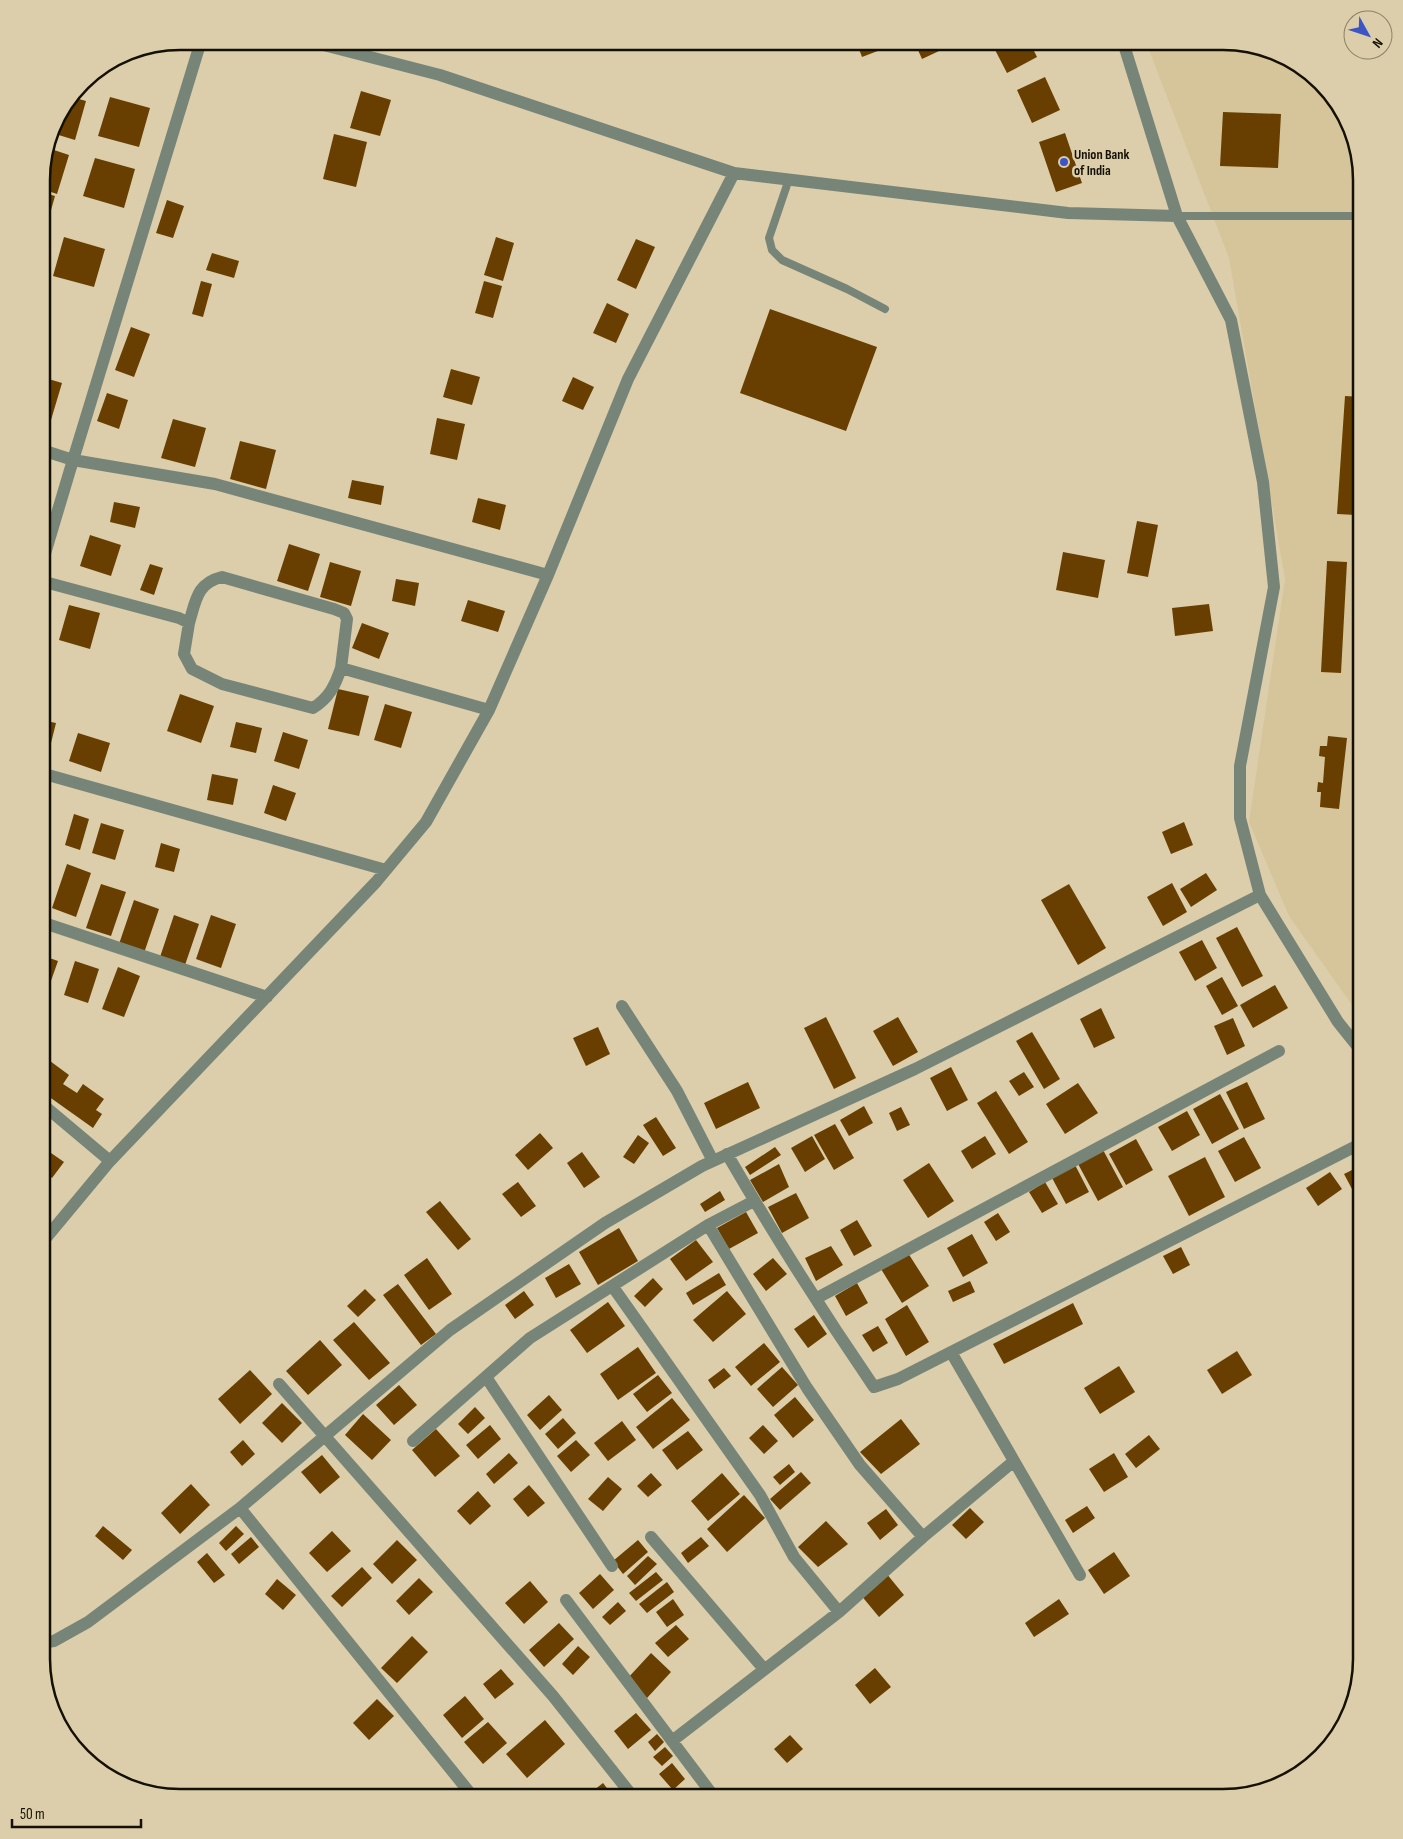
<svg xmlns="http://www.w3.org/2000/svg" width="1403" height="1839" viewBox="0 0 1403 1839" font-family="'Sofia Sans Condensed',sans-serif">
  <rect width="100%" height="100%" fill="#dcceaa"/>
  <!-- built -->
  <path fill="#d6c59a" d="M1146 42H1232L1292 60 1338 103 1362 180V1019L1289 916 1249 822 1285 579 1229 258Z"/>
  <!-- building -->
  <path fill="#683f00" d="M856 41H901V42L862 57Z
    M914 41H953L954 44 922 59Z
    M996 41H1029L1037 57 1007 73 992 44Z
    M1045 77 1060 110 1032 123 1017 90Z
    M361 91 391 100 380 136 350 128Z
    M72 97 86 101 75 140 52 133 56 119Z
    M110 97 150 108 139 147 98 136Z
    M1223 112 1281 114 1278 168 1220 166Z
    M1065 133 1082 183 1056 192 1039 142Z
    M334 134 367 142 356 187 323 179Z
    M48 148 69 155 57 194 42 189V171Z
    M95 158 135 169 124 208 83 196Z
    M42 192 55 196 44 235 42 234Z
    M167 200 184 206 173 238 156 233Z
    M64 237 105 249 94 287 53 276Z
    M496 237 514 243 503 281 484 275Z
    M636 239 655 247 636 289 617 280Z
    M212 253 239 261 234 278 206 270Z
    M201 281 212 284 203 317 192 314Z
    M484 281 502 286 493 318 475 313Z
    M607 303 629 314 616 343 593 333Z
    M770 309 877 347 846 431 740 393Z
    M131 327 150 334 134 377 115 370Z
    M451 369 480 377 472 405 443 397Z
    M42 377 62 383 51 420 42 417Z
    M573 377 594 387 583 410 562 401Z
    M107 393 128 400 119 429 97 421Z
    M1345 396 1362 397 1356 515 1337 514Z
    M437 418 465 424 457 460 430 454Z
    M173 419 206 428 195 467 161 458Z
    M240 441 276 450 266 489 230 479Z
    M352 480 384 486 381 505 348 498Z
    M478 498 506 505 500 530 472 522Z
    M114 502 140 507 135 528 110 522Z
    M1137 521 1158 525 1148 577 1127 573Z
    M90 535 121 545 111 576 80 566Z
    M289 544 320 554 308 591 277 581Z
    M1063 552 1105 560 1098 598 1056 590Z
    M1327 561 1347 562 1341 673 1321 672Z
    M330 562 361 571 351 606 320 597Z
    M150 564 163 568 154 595 140 590Z
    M396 579 419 583 415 606 392 601Z
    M468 600 505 611 498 632 461 621Z
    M1209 604 1213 631 1175 636 1172 608Z
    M69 605 100 613 90 649 59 640Z
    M362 623 389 633 379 659 352 648Z
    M338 689 369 696 359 736 328 729Z
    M180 694 214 706 201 743 167 731Z
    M385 704 412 712 401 748 374 740Z
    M41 720 56 723 49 751 41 749Z
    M236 722 262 728 256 753 230 747Z
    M283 732 308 740 299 769 274 761Z
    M78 733 110 743 101 772 69 761Z
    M1328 736 1347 738 1339 809 1320 807 1321 792H1317L1318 782 1323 783 1325 757 1319 756 1320 746H1327Z
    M212 774 238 779 233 805 207 800Z
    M273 785 296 793 286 821 264 813Z
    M74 814 89 819 80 850 65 845Z
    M1184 822 1193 845 1171 854 1162 832Z
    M101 823 124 830 115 860 92 853Z
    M161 843 180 849 174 872 155 867Z
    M41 858 51 861 42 888H41Z
    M67 864 91 873 76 917 52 908Z
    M1206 873 1217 890 1191 907 1180 889Z
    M1172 883 1187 912 1163 926 1147 897Z
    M101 884 126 892 111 936 86 928Z
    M1069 884 1106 948 1078 965 1041 900Z
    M134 900 159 909 144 953 119 944Z
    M174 915 199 924 184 968 159 960Z
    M211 915 236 924 221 968 196 959Z
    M1237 927 1263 976 1242 987 1216 938Z
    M1202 940 1217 968 1195 981 1179 952Z
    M41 955 58 961 46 995 41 993Z
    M75 961 99 969 88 1003 64 995Z
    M118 967 140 976 124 1017 102 1009Z
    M1222 977 1238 1006 1222 1015 1206 986Z
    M1275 985 1288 1008 1253 1028 1240 1005Z
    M1101 1008 1115 1038 1094 1048 1080 1019Z
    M826 1017 856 1078 834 1089 804 1028Z
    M898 1017 918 1052 893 1066 873 1031Z
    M1233 1018 1245 1046 1227 1055 1214 1026Z
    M598 1027 610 1054 586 1066 573 1038Z
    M1032 1032 1060 1079 1044 1089 1016 1041Z
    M50 1061 69 1075 63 1084 77 1093 83 1084 104 1099 96 1110 102 1114 93 1128 41 1091V1070Z
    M951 1067 968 1100 947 1111 930 1078Z
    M1024 1072 1034 1087 1019 1096 1009 1081Z
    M748 1082 760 1108 716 1129 704 1103Z
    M1247 1082 1265 1119 1244 1129 1226 1092Z
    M1078 1083 1098 1113 1065 1134 1046 1104Z
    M996 1091 1028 1142 1009 1154 977 1103Z
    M1220 1094 1239 1129 1212 1144 1193 1109Z
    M864 1106 873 1123 849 1136 840 1120Z
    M901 1107 910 1125 897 1131 889 1113Z
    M1187 1111 1200 1135 1172 1151 1158 1127Z
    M656 1117 676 1148 663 1156 643 1125Z
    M835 1124 854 1158 834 1170 814 1135Z
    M540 1133 553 1148 528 1170 515 1155Z
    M638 1135 649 1143 634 1164 623 1157Z
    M812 1136 825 1159 805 1172 791 1148Z
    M985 1136 996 1154 972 1169 961 1151Z
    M1244 1137 1261 1168 1235 1182 1218 1151Z
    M1136 1139 1153 1170 1126 1185 1109 1154Z
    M41 1146 64 1162 52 1178 45 1172 41 1177Z
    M775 1147 781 1155 750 1175 745 1167Z
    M1102 1148 1123 1187 1098 1201 1077 1162Z
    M582 1152 600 1177 584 1188 567 1163Z
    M1205 1157 1225 1197 1189 1216 1168 1176Z
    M929 1163 954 1201 928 1218 903 1180Z
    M1074 1163 1089 1192 1066 1204 1051 1176Z
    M779 1164 789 1187 763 1202 750 1180Z
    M1362 1165V1184L1352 1189 1344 1174Z
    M1330 1172 1342 1189 1318 1206 1306 1188Z
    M518 1182 536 1206 521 1217 502 1194Z
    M1045 1182 1058 1204 1042 1213 1029 1192Z
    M720 1191 725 1200 705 1212 700 1204Z
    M796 1193 809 1218 782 1233 768 1207Z
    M440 1201 471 1239 458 1250 426 1212Z
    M746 1212 758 1233 729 1249 717 1228Z
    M998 1213 1010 1232 996 1241 984 1222Z
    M857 1220 872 1246 854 1256 840 1230Z
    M619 1228 638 1261 598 1285 579 1252Z
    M972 1234 988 1263 963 1277 947 1248Z
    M696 1240 713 1262 686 1281 670 1259Z
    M831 1246 843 1265 816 1281 805 1258Z
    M1181 1247 1190 1265 1173 1274 1163 1256Z
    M908 1253 929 1286 902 1303 881 1269Z
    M427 1258 452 1294 429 1310 404 1275Z
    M773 1258 787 1274 766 1291 753 1274Z
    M569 1264 581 1284 556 1298 545 1278Z
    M719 1273 726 1285 693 1305 686 1293Z
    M653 1278 663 1289 645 1307 634 1296Z
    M970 1281 975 1292 953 1302 948 1291Z
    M857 1283 868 1303 846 1316 835 1296Z
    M398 1284 436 1334 421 1345 383 1295Z
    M365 1289 376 1300 358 1317 347 1306Z
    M524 1291 534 1305 515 1319 505 1305Z
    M727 1291 746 1314 713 1342 693 1320Z
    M608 1302 625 1326 587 1353 570 1330Z
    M1073 1303 1083 1324 1004 1364 993 1344Z
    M907 1305 929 1342 906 1356 885 1319Z
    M814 1315 827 1334 808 1348 794 1329Z
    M354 1322 390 1363 369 1380 333 1340Z
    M878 1326 888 1343 873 1352 862 1335Z
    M320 1340 342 1365 308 1395 286 1371Z
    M764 1343 780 1362 751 1386 735 1367Z
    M638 1347 656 1373 618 1400 600 1374Z
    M1237 1351 1252 1375 1222 1394 1207 1370Z
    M1119 1366 1135 1392 1100 1414 1084 1388Z
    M782 1367 798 1385 773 1407 757 1389Z
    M724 1368 731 1376 714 1389 708 1380Z
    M250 1370 272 1394 240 1424 218 1399Z
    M658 1375 672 1393 647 1412 633 1394Z
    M399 1385 417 1405 394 1425 376 1405Z
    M549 1395 562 1410 540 1430 527 1415Z
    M795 1397 814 1420 793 1438 774 1415Z
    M672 1398 690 1420 653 1449 636 1427Z
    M282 1403 302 1423 282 1443 262 1423Z
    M475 1407 485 1418 468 1434 458 1424Z
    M363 1414 391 1440 372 1460 345 1435Z
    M563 1418 576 1433 558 1449 545 1434Z
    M901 1419 920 1444 881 1474 860 1452Z
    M622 1421 636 1440 608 1461 594 1443Z
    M490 1425 501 1439 478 1459 466 1445Z
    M763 1425 778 1441 764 1454 749 1438Z
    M436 1429 460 1456 435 1477 412 1450Z
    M688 1431 703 1450 677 1470 662 1450Z
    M1149 1435 1160 1449 1136 1468 1125 1454Z
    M243 1440 255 1454 242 1466 230 1452Z
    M576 1440 590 1455 571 1472 557 1456Z
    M509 1453 518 1463 494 1484 486 1474Z
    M1114 1453 1128 1477 1104 1492 1089 1469Z
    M322 1455 340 1477 320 1494 301 1472Z
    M789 1464 795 1472 780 1485 773 1477Z
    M801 1472 811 1483 780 1510 770 1499Z
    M651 1473 662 1485 648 1497 637 1486Z
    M722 1473 740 1494 708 1521 691 1501Z
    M608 1477 622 1489 603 1511 588 1499Z
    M191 1484 210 1505 180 1534 161 1513Z
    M529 1485 545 1503 528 1517 513 1499Z
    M478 1491 491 1506 470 1525 457 1511Z
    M744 1495 765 1518 727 1552 707 1529Z
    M1087 1506 1095 1518 1073 1533 1065 1520Z
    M970 1508 984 1522 966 1539 952 1525Z
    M886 1509 898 1525 880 1540 867 1523Z
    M826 1521 848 1544 818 1567 798 1547Z
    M103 1526 132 1550 123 1560 95 1536Z
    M236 1526 244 1534 226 1551 219 1543Z
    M332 1531 351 1551 327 1572 309 1553Z
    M251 1537 259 1547 239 1564 231 1554Z
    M701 1537 709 1546 688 1563 681 1553Z
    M397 1540 417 1560 392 1584 373 1564Z
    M638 1540 648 1552 623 1574 613 1561Z
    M1114 1552 1130 1576 1104 1594 1088 1570Z
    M207 1553 225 1575 214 1583 197 1562Z
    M648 1556 657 1564 635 1585 627 1576Z
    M362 1567 372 1578 342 1607 331 1596Z
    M656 1572 663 1580 636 1601 629 1593Z
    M886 1573 904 1595 879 1617 860 1594Z
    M600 1574 614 1590 593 1609 579 1593Z
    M419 1578 433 1592 409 1615 396 1601Z
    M277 1579 296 1595 283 1610 265 1594Z
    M530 1581 548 1602 524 1624 505 1603Z
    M667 1582 674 1592 647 1613 639 1604Z
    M673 1599 684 1615 667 1627 656 1612Z
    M1059 1599 1069 1614 1034 1637 1025 1623Z
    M618 1602 626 1611 610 1625 602 1617Z
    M559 1623 574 1639 544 1667 529 1650Z
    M676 1625 689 1639 668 1657 655 1643Z
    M412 1636 428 1652 397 1683 381 1668Z
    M578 1646 590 1657 573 1675 562 1664Z
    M651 1653 671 1672 647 1698 627 1679Z
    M875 1668 891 1687 870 1704 855 1685Z
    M501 1669 514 1684 495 1699 483 1684Z
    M465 1696 484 1719 462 1738 443 1715Z
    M377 1699 394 1716 369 1740 353 1723Z
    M636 1713 651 1730 628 1749 614 1731Z
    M545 1720 565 1744 527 1778 506 1754Z
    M488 1722 507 1743 483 1764 464 1742Z
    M657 1734 664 1742 655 1751 648 1742Z
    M790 1735 803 1749 787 1763 774 1749Z
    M665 1747 673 1756 662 1766 653 1757Z
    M672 1763 685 1779 673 1790 659 1774Z
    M603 1783 613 1796 584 1798Z
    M657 1788 665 1798H644Z
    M690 1789 698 1798H680Z"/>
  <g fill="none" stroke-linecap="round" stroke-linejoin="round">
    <!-- lane -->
    <path stroke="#778579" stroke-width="8" d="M789 179 769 238 772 250 782 260 847 289 885 309
      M1177 216H1362"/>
    <!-- street -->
    <path stroke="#778579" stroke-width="12" d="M201 41 73 460 215 484 548 575
      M308 41 440 75 734 173 1068 213 1177 216
      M1123 42 1177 216 1231 320 1263 482 1274 587 1240 766V818L1260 895 1338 1022 1362 1052
      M41 567 73 460 42 450
      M41 581 179 618 189 623 184 654 192 669 222 684 313 708C329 698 335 686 341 668L489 710
      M189 623C196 600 197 583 222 577L334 609 344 613 347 619 341 668
      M41 773 386 870
      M41 922 267 997
      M622 1006 677 1091 713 1161
      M41 1103 110 1161
      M727 1154C773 1233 822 1311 874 1387L898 1379 1362 1143
      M708 1225 807 1388 860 1465 923 1537
      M41 1244 110 1161 376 882 426 822 489 710 548 575 628 379 734 173
      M613 1287 760 1495 794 1557 839 1612
      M817 1298 1279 1051
      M951 1352 1080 1575
      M486 1377 612 1566
      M279 1384 553 1696 634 1798
      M413 1441 530 1338 708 1225 754 1201
      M240 1508 474 1798
      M651 1537 764 1669
      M566 1600 715 1798
      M41 1643 54 1641 88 1622 240 1508 450 1330 605 1223 702 1166 915 1069 1260 895
      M672 1741 839 1612 923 1537 1014 1461"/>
  </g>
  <!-- markers -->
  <circle fill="#3d54c7" stroke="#dcceaa" stroke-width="2" cx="1064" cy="162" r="5"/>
  <g text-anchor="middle" stroke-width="5" stroke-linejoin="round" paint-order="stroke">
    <!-- poi labels -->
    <g font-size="14" font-weight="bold" fill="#151004" stroke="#dcceaa" text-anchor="start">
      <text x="1074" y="159">Union Bank<tspan x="1074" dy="16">of India</tspan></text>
    </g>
  </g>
  <!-- crop -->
  <path d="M0 0H1403V1839H0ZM180 50H1223A130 130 0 0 1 1353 180V1659A130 130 0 0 1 1223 1789H180A130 130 0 0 1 50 1659V180A130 130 0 0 1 180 50Z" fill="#dcceaa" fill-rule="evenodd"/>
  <path fill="none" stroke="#151004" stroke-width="2.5" d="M180 50H1223A130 130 0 0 1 1353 180V1659A130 130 0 0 1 1223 1789H180A130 130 0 0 1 50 1659V180A130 130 0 0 1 180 50Z"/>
  <!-- north arrow -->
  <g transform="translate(1368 35) rotate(130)"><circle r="24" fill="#dcceaa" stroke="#8c8268"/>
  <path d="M0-4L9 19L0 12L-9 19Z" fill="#3d54c7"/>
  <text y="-8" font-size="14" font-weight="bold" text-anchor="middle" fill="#151004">N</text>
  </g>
  <!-- scale -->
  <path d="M12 1819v8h129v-8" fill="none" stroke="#151004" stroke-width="2.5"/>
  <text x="20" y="1819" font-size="15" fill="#151004" stroke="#dcceaa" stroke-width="4" paint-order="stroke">50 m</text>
</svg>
